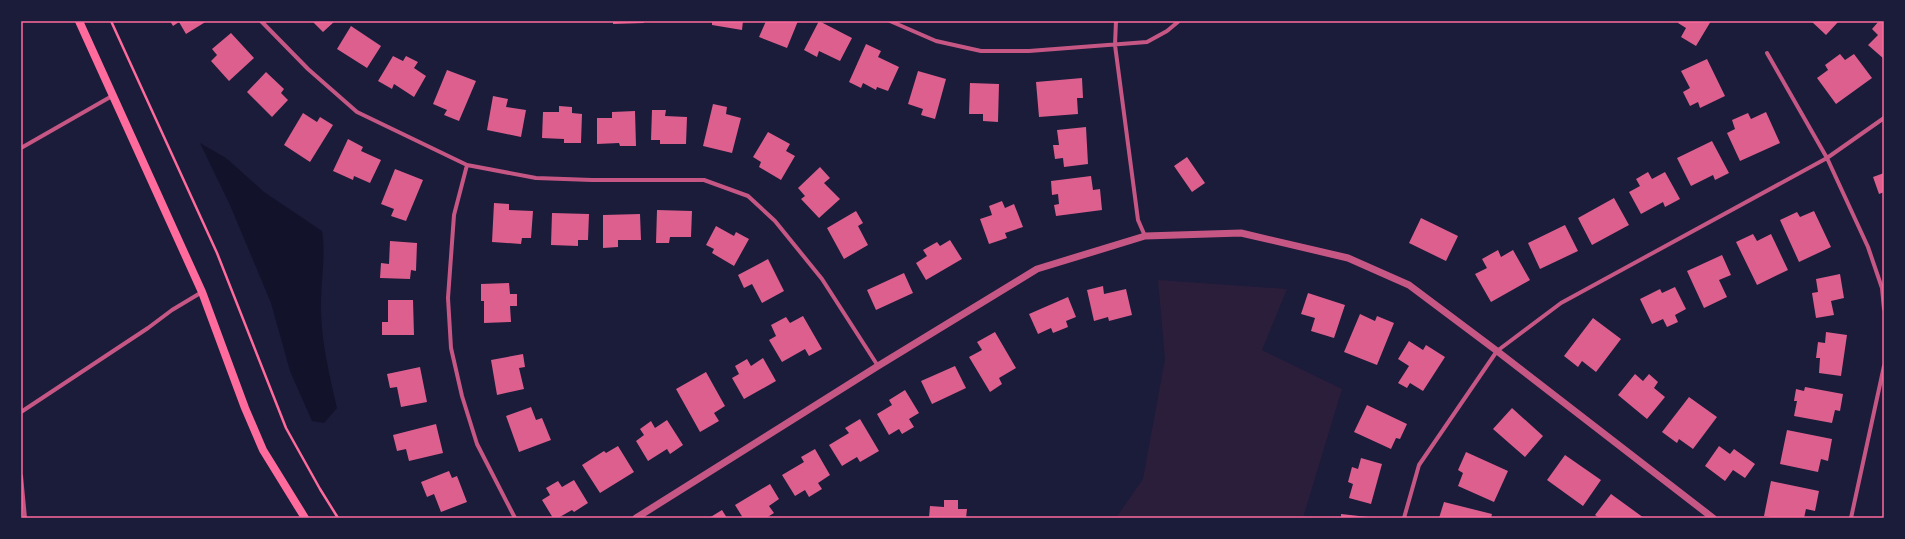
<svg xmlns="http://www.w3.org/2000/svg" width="1905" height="539" viewBox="0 0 1905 539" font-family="'Varela Round',sans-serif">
  <rect width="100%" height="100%" fill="#1b1b3a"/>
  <!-- green -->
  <path fill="#2a1e3b" d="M1158 280 1287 289 1262 350 1342 389 1303 518H1116L1143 479 1165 359Z"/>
  <!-- water -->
  <path fill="#12122b" d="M200 143 226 158 264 192 322 231C326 255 321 278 321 302 320 336 329 374 337 408L324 423 312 421 290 371 271 303 230 205Z"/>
  <!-- building -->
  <path fill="#dd5f8e" d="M170 21H207L186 34 179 22 173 26Z
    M312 21H335L323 32Z
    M613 21H644V23L613 24Z
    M712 21H743L742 30 712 25Z
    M766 21H798L787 48 759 37Z
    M819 21 852 38 840 61 819 51 817 57 804 50Z
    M1679 21H1711L1696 46 1681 37 1686 28 1678 23Z
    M1811 21H1839L1826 35Z
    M1879 21 1884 22V59L1868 45 1878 35 1872 29Z
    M351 26 381 46 367 68 337 49Z
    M231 33 254 58 229 81 211 61 217 55 212 49Z
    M866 44 881 51 878 57 899 67 888 91 877 87 876 90 863 83 861 88 849 82Z
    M1840 54 1845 60 1854 54 1872 78 1836 104 1817 78 1828 70 1825 65Z
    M393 56 403 61 406 56 418 62 414 68 426 76 414 97 394 84 392 89 378 81Z
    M1707 59 1725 96 1700 108 1698 102 1690 106 1683 92 1690 88 1681 71Z
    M447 70 476 81 459 121 444 115 447 110 433 104Z
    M918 71 946 79 935 119 921 115 923 109 908 104Z
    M266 72 284 89 281 93 288 100 272 117 247 92Z
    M1082 78 1083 98H1077L1078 114 1039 117 1036 82Z
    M970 83 999 84 998 122 983 121V114H969Z
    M493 96 508 99 506 107 526 110 521 137 487 130Z
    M713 104 727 107 726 114 741 118 732 153 703 146Z
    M559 106 572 107V113L582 114 581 143H564V139L542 138 543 112H559Z
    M652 110H666L665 116 687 117 686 144H660V140H651Z
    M635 111 636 146H620L619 143 597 144V118H612V112Z
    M1766 112 1780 143 1740 161 1727 133 1735 129 1732 120 1748 113 1751 119Z
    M303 113 317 122 320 117 333 125 310 162 284 145Z
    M1086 127 1088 164 1064 167 1063 158 1055 159 1053 145H1059L1057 130Z
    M768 132 790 144 786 151 795 156 781 180 759 167 761 162 753 157Z
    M348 139 363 147 361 151 381 160 370 183 354 176 353 180 333 171Z
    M1712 141 1729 173 1715 180 1713 175 1691 186 1677 158Z
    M1187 157 1205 183 1192 192 1174 166Z
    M820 167 830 178 824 183 840 199 819 218 801 199 805 196 798 188Z
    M395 169 423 180 406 221 391 216 394 209 381 204Z
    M1648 172 1652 179 1665 172 1680 199 1665 207 1663 202 1641 214 1629 192 1640 186 1636 179Z
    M1884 173V192L1879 194 1873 177Z
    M1091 176 1093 190 1100 189 1102 210 1056 216 1054 205 1059 204 1058 194 1052 195 1051 181Z
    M1614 198 1629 225 1592 245 1578 218Z
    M1002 201 1005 208 1014 204 1023 227 1005 233 1007 238 989 244 980 219 992 215 989 206Z
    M494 203 509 204V210L533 211 531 238H522L521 244 492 242Z
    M657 210 692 211 691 237H670L669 243H656Z
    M856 211 863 223 858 226 868 245 844 259 827 228Z
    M1814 211 1831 247 1799 262 1780 220 1797 212 1800 217Z
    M552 213 589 214 588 240H578V246L551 245Z
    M640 214 641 240H618V247L603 248V215Z
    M1421 218 1458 236 1446 261 1409 243Z
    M1565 225 1578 251 1540 269 1528 243Z
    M716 226 734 236 736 232 749 239 734 266 712 253 714 249 706 245Z
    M1753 234 1757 241 1771 234 1788 270 1757 285 1736 242Z
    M950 240 962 259 926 280 916 263 927 256 923 250 937 242 940 246Z
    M390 241 417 243 416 271 411 270 410 279 380 278 381 263 389 264Z
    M1498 250 1501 257 1513 250 1530 280 1491 302 1475 274 1487 268 1482 259Z
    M1722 255 1731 275 1719 280 1727 297 1704 308 1687 271Z
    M768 259 784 291 762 303 752 284 744 288 738 275Z
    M904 273 913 293 876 310 867 290Z
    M1840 274 1844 298 1831 301 1834 315 1816 318 1812 293 1818 292 1816 279Z
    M509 283 510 294H517V306H510L511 322 484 323V301H481V284Z
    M1103 286 1104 294 1126 289 1132 315 1109 321 1108 317 1094 321 1087 290Z
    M1675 287 1686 309 1675 315 1678 322 1667 327 1663 319 1652 324 1640 299 1660 289 1662 293Z
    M1308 293 1345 305 1334 338 1311 331 1315 318 1301 314Z
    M1068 297 1076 317 1066 321 1068 327 1053 333 1051 328 1038 334 1029 314Z
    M388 300H413L414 335H382V322H388Z
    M1360 314 1375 321 1377 316 1394 323 1377 365 1344 352Z
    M803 316 822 349 809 356 805 349 782 362 769 340 776 336 771 325 786 317 790 323Z
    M1593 318 1621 339 1596 372 1582 361 1578 367 1564 356Z
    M995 332 1016 368 999 378 1002 384 990 392 969 357 982 350 977 342Z
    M1826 332 1847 335 1841 376 1819 373 1820 358H1816L1818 342 1825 343Z
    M1409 341 1423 350 1426 345 1445 357 1423 391 1410 383 1407 388 1398 383 1409 366 1398 359Z
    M523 354 525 367 519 368 524 389 497 395 491 360Z
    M763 358 776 381 744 399 732 378 739 374 735 366 747 359 751 366Z
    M955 366 966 388 932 404 921 381Z
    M420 367 427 402 401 407 397 387 390 388 387 374Z
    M706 372 725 406 714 413 719 421 700 432 676 389Z
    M1635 374 1643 381 1649 374 1658 382 1654 388 1665 397 1647 419 1618 395Z
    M1805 387 1843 394 1840 411 1835 410 1832 423 1794 416 1797 401H1794L1796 389 1804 391Z
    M905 390 919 413 909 419 914 427 902 434 899 429 889 435 877 414 892 405 889 400Z
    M1689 397 1717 417 1693 449 1679 439 1677 443 1662 432Z
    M1367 405 1407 424 1400 439 1396 438 1391 449 1354 432Z
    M531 407 536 420 542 418 551 440 519 452 506 416Z
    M1512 408 1543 436 1525 457 1493 429Z
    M860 419 879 451 860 462 857 457 842 466 829 445 849 433 845 428Z
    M667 420 683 445 670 454 667 449 648 461 636 441 644 435 640 429 651 421 655 428Z
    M436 424 443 453 409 461 406 449 397 451 393 435Z
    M1787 430 1832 439 1828 461 1821 459 1818 472 1780 464Z
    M618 446 634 472 600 493 582 465 604 451 606 453Z
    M1719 446 1730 454 1734 449 1755 464 1745 478 1733 470 1725 481 1705 466Z
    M815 449 830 475 818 483 822 489 809 497 805 490 795 496 782 475 804 462 801 457Z
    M1466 452 1508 471 1494 502 1458 486 1463 473 1458 470Z
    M1565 455 1601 480 1583 506 1547 480Z
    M1361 458 1382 464 1371 504 1349 498 1353 484 1348 482 1352 467 1358 469Z
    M449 471 452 478 457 476 467 502 441 512 434 494 427 497 421 482Z
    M574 480 588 503 574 512 572 510 558 518H553L542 500 550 495 546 488 558 481 562 487Z
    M1771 481 1819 491 1815 511 1806 509 1804 518H1777L1764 516Z
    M770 484 779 499 769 506 774 513 766 518H743L735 505Z
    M1611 494 1644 518H1599L1595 515Z
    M944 500H958V509H967L966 518H929L930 506 944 507Z
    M1444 502 1492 514 1491 518H1439Z
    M722 510 727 518H709Z
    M1341 514 1368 517V518H1341Z"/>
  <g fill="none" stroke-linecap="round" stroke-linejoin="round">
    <!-- path -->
    <path stroke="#ff6b9d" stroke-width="2.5" d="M111 21 217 253 286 428 320 489 338 518"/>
    <!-- minor -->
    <path stroke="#c65784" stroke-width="4" d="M261 21 308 69 357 112 467 165 536 178 592 180H704L748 196 775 221 822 279 878 366
      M890 21 936 41 981 51H1029L1147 42 1167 31 1179 21
      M1116 21 1115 45 1138 220 1145 236
      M1767 53 1827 158 1868 247 1882 288 1884 309
      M21 148 112 96
      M467 165 454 215 448 298 451 348 462 396 477 444 515 518
      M21 412 148 328 172 310 202 292
      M21 476 25 518
      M1404 518 1419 465 1497 351 1561 303 1827 158 1884 118
      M1851 518 1884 366"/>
    <!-- tertiary -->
    <path stroke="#c65784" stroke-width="7" d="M636 518 878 366 1037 269 1145 236 1241 233 1348 258 1409 285 1497 351 1713 518"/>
    <!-- secondary -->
    <path stroke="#ff6b9d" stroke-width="8" d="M79 21 202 292 245 408 263 450 305 518"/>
  </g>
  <!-- border -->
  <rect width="1905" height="539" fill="none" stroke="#1b1b3a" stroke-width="44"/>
  <rect x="22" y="22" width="1861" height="495" fill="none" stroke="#ff6b9d" stroke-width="1.5"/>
</svg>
